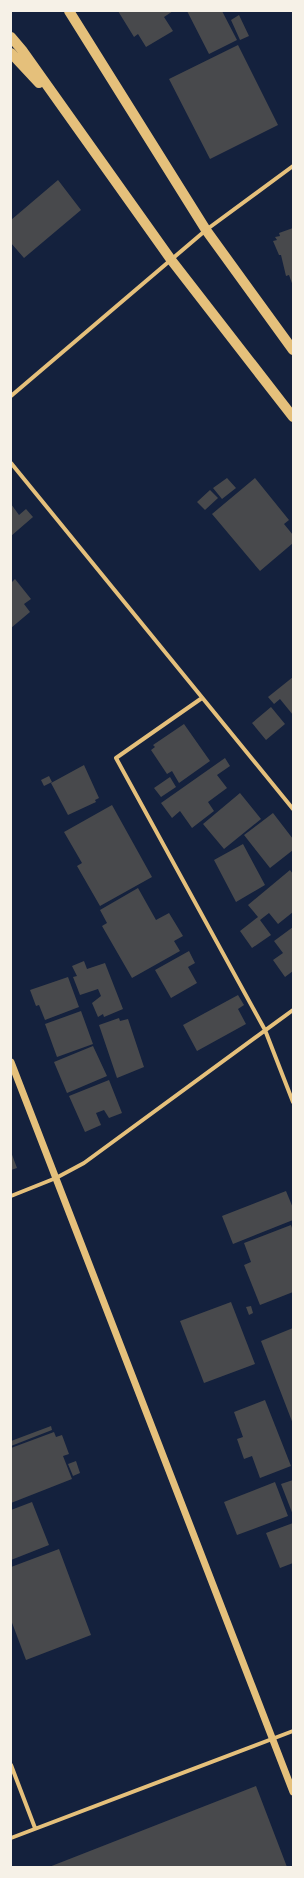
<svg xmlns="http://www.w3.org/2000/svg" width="304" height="1878" viewBox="0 0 304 1878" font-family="Cabin,sans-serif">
  <rect width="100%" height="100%" fill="#14213d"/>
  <!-- building -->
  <path fill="#48494c" d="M118 11H173L164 17 173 31 146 47 138 34 134 37Z
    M187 11H222L237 40 209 54Z
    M239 15 249 36 240 40 231 20Z
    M238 45 278 125 210 159 169 79Z
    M58 180 81 210 24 258 11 243V220Z
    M293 228V286L289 275 286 276 281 255H279L273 241 277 240 275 237 280 236 279 233Z
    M227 478 236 488 222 499 213 488Z
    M255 478 289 520 284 524 293 535V543L260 571 212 514Z
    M210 490 218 498 205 510 197 502Z
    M11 504 19 515 26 509 33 517 11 536Z
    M15 579 31 599 24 604 30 612 11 628V583Z
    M293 677V715L280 699 274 704 268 697Z
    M271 707 285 724 266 740 252 723Z
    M184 724 210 761 179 783 172 771 167 774 151 750 155 747 153 745Z
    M225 758 230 766 217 775 227 788 208 802 214 811 192 828 180 811 172 818 161 803Z
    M84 765 99 798 95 800 96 802 68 815 51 783Z
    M49 776 52 782 44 786 41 780Z
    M170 777 176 787 161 797 154 788Z
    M240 793 261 819 224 849 203 824Z
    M112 805 152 877 100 906 77 866 82 863 64 832Z
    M273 813 293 839V850L270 868 244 835Z
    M243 844 265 885 236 902 214 860Z
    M290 870 293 874V912L278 924 269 913 260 920 271 935 252 948 240 931 258 917 248 905Z
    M138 888 156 920 169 913 183 936 174 941 180 951 132 978 102 926 107 923 100 910Z
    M293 927V971L285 977 273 960 283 953 274 941Z
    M189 951 195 963 188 967 197 983 171 998 155 970Z
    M84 961 87 969 105 963 123 1009 104 1017 103 1014 98 1017 92 1003 101 996 98 989 80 995 73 977 77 976 72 966Z
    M68 977 79 1007 45 1020 39 1005 36 1006 30 990Z
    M238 995 244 1005 238 1009 246 1024 197 1051 183 1025Z
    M81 1011 93 1044 57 1057 45 1024Z
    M119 1018 120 1021 128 1019 144 1067 117 1078 99 1025Z
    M93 1046 107 1076 67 1093 54 1062Z
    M109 1080 122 1113 109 1118 104 1110 96 1113 101 1125 85 1132 69 1096Z
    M11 1152 17 1168 11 1170Z
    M286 1191 293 1208V1220L233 1244 222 1216Z
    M291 1225 293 1231V1292L260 1305 244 1265 251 1262 244 1243Z
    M231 1302 255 1364 204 1383 180 1321Z
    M251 1306 253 1313 249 1315 246 1307Z
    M293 1328V1424L261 1341Z
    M265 1400 291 1466 260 1478 252 1456 244 1459 237 1439 243 1437 234 1412Z
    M51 1426 52 1430 11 1446V1441Z
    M54 1432 56 1437 62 1435 69 1454 63 1456 72 1479 11 1503V1448Z
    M76 1461 80 1473 73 1476 68 1464Z
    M293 1480V1515L281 1484Z
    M275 1482 288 1516 237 1535 224 1502Z
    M32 1502 49 1545 11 1560V1510Z
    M293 1523V1563L280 1568 266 1533Z
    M59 1549 91 1635 26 1660 11 1620V1567Z
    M256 1786 287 1867H49Z"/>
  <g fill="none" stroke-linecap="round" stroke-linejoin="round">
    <!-- minor -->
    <path stroke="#e5c07b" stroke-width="4" d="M11 396 206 230 293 166
      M11 463 293 809
      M202 698 116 758 265 1030 293 1102
      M11 1196 56 1178 84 1163 293 1010
      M11 1765 35 1828
      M11 1838 293 1731"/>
    <!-- tertiary -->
    <path stroke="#e5c07b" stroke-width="7" d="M11 1062 293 1792"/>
    <!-- primary -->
    <path stroke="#e5c07b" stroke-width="10" d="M69 11 206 230 293 350
      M11 37 22 50 172 261 293 417
      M11 53 39 83"/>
  </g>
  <!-- border -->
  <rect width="304" height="1878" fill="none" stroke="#f6f1e7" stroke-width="24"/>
</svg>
